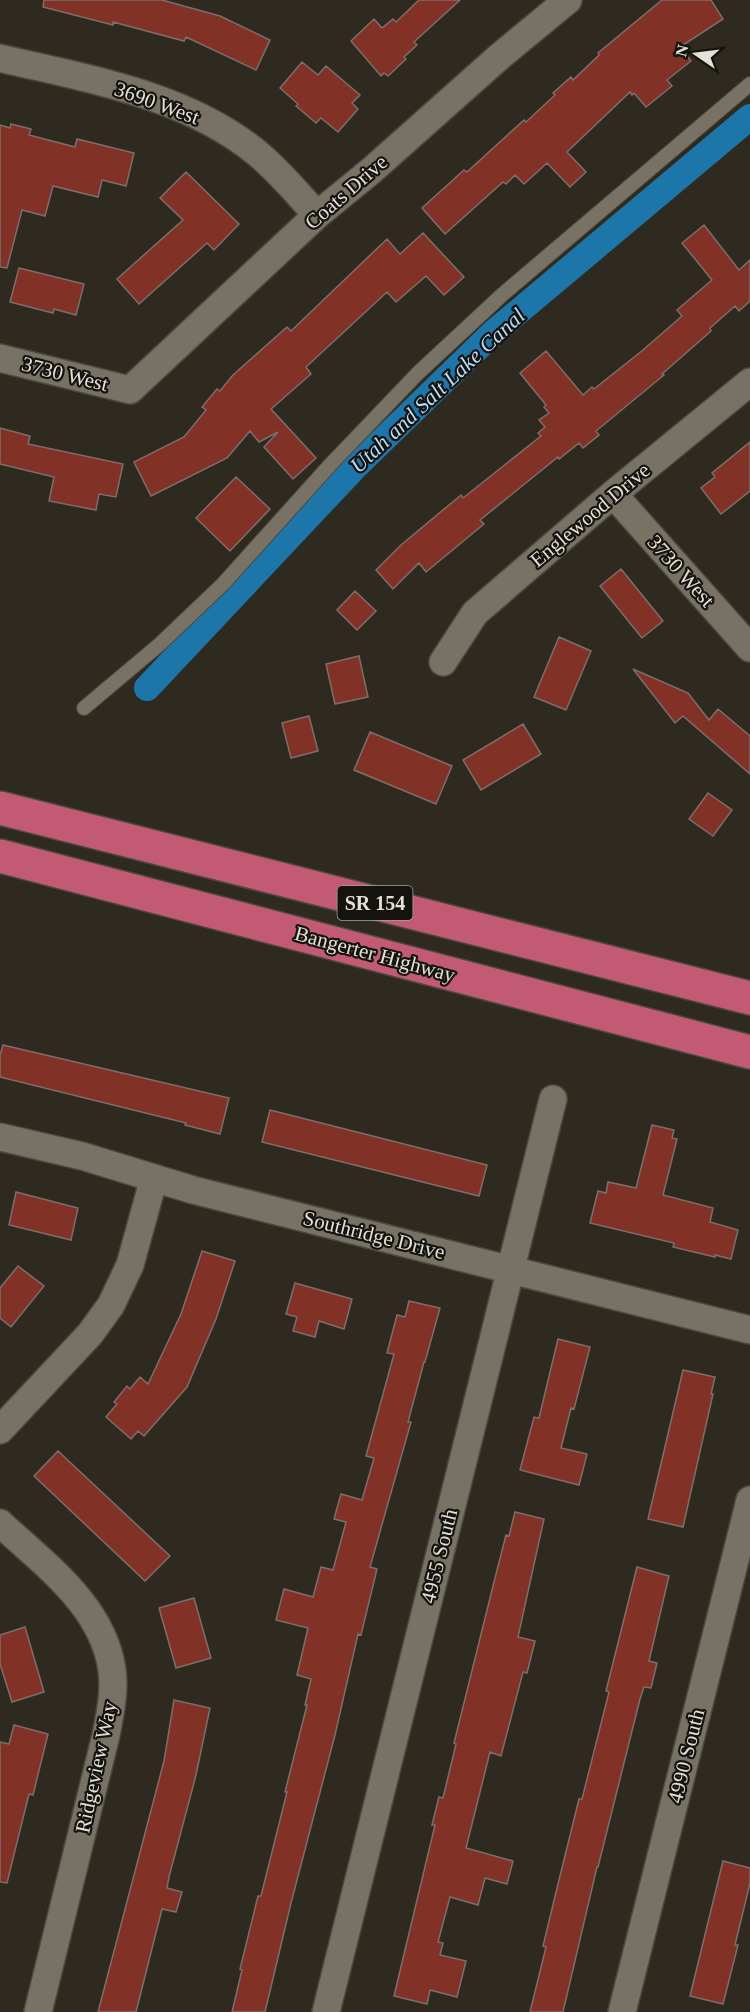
<svg xmlns="http://www.w3.org/2000/svg" width="750" height="2012" viewBox="0 0 750 2012" font-family="Georgia,serif">
  <rect width="100%" height="100%" fill="#2f2a1f"/>
  <g fill="none" stroke-linecap="round" stroke-linejoin="round">
    <!-- canal -->
    <path stroke="#1c76aa" stroke-width="26" d="M147 688 354 468 493 333 750 117"/>
  </g>
  <!-- building -->
  <path fill="#823127" stroke="#7e6e6b" stroke-width="1.5" d="M44 0H162L220 16 270 40 256 70 186 37 184 41 113 22V25L43 7Z
    M419 0H460L414 42 417 45 404 57 406 59 388 76 384 73 381 76 351 41 374 19 382 28 393 19 396 22Z
    M662 0H711L723 19 680 47 691 61 667 80 672 86 646 107 634 93 632 95 630 92 567 152 586 172 570 187 547 163 524 184 515 175 506 184 503 182 445 234 422 208 464 170 467 172 524 120 526 122 555 95 553 93 571 77 573 80 599 55 598 53Z
    M302 62 318 75 326 66 360 95 352 103 358 109 338 132 321 118 316 123 296 106 298 104 280 88Z
    M11 124 31 129 29 135 75 147 77 139 134 153 126 186 102 180 98 197 53 186 45 216 22 210 7 268 0 267V125L10 128Z
    M186 172 239 224 214 250 207 243 139 304 117 279 183 220 160 198Z
    M704 225 739 270 750 260V301L739 311 735 306 710 328 711 331 662 374 664 375 596 431 599 435 583 448 579 443 559 459 558 457 480 520 484 524 426 572 419 563 393 589 376 570 401 545 461 495 463 498 541 436 538 433 545 427 539 420 549 413 544 407 546 405 520 373 546 351 583 395 592 387 594 389 643 350 682 316 677 310 712 280 682 243Z
    M423 233 464 277 444 295 426 276 396 302 387 292 306 367 311 374 271 409 316 458 293 479 264 447 278 432 259 442 250 431 227 458 151 496 134 462 184 437 206 410 202 407 217 389 220 391 233 375 287 327 291 331 387 239 400 254Z
    M19 268 84 284 76 315 54 309 53 313 10 302Z
    M0 428 30 436 28 444 123 464 116 497 99 494 96 510 49 501 54 477 0 464Z
    M750 442V491L721 514 701 488 715 477 712 473Z
    M236 477 270 509 230 551 196 518Z
    M621 569 663 621 642 638 600 586Z
    M355 591 376 611 357 630 337 610Z
    M559 637 591 651 566 710 534 697Z
    M359 656 368 697 335 704 326 664Z
    M633 669 688 693 709 720 718 709 750 736V774L683 716 675 723Z
    M309 716 318 751 291 758 282 723Z
    M523 724 541 754 481 790 463 760Z
    M370 732 452 766 436 804 354 770Z
    M708 793 732 810 713 836 689 819Z
    M3 1045 229 1098 220 1134 185 1125 186 1123 0 1077V1055Z
    M270 1110 487 1165 479 1196 262 1142Z
    M652 1125 674 1130 672 1138 677 1139 663 1195 713 1208 710 1222 738 1230 731 1259 715 1255V1257L673 1247 674 1243 590 1223 598 1191 606 1193 608 1182 636 1188Z
    M16 1192 78 1208 71 1240 9 1225Z
    M202 1251 235 1261 216 1319 187 1387 144 1436 138 1431 131 1439 106 1417 117 1404 114 1402 127 1386 130 1389 140 1377 148 1384 181 1314Z
    M18 1266 44 1286 11 1327 0 1318V1288Z
    M295 1283 352 1299 344 1329 319 1321 315 1337 293 1331 297 1317 286 1314Z
    M409 1301 440 1308 425 1362H424L408 1422H411L370 1567 377 1569 361 1635 358 1634 335 1735 291 1903 265 2012H232L242 1970 240 1969 258 1896H261L287 1792H285L307 1705H305L311 1679 297 1675 308 1628 276 1620 284 1589 313 1597 321 1567 333 1570 346 1522 334 1519 341 1494 362 1500 374 1458 366 1456 394 1354 387 1353 397 1315 405 1317Z
    M558 1339 590 1347 574 1409 571 1408 561 1448 587 1454 579 1485 520 1470 534 1417 539 1418Z
    M683 1370 715 1377 711 1394H713L683 1527 648 1519Z
    M58 1451 170 1556 145 1581 34 1476Z
    M515 1512 544 1519 518 1637 535 1641 527 1673 523 1672 501 1756 490 1752 466 1848 513 1861 507 1884 485 1878 478 1905 450 1897 438 1942 443 1943 440 1955 466 1961 457 1997 430 1990 427 2004 394 1996 435 1825H432L439 1797 443 1798 456 1744 454 1743 495 1578 506 1535 509 1536Z
    M637 1567 669 1576 649 1661 657 1663 651 1688 644 1687 640 1699 598 1867H597L563 2012H530L546 1947 543 1946 558 1884 579 1799H582L609 1692 606 1691Z
    M194 1598 211 1658 176 1668 159 1608Z
    M25 1627 44 1692 12 1702 0 1664V1635Z
    M174 1700 210 1708 196 1775 169 1877 167 1888 182 1892 176 1912 162 1909 136 2012H98L164 1761Z
    M14 1725 48 1734 33 1795 29 1794 7 1883 0 1882V1742L9 1744Z
    M723 1861 750 1868V1883L735 1945H738L723 2004 690 1996Z"/>
  <g fill="none" stroke-linecap="round" stroke-linejoin="round">
    <!-- lane casing -->
    <g stroke="#4c483e" stroke-width="16">
      <path id="lane" d="M84 708 160 644 223 584 330 465 418 373 503 294 750 84"/>
    </g>
    <!-- street casing -->
    <g stroke="#4c483e" stroke-width="30">
      <path id="street" d="M0 58C87 79 185 94 257 153 279 171 298 194 317 215
        M0 358 130 390 317 215 372 170 499 57 568 0
        M613 494 750 648
        M443 662 475 613 613 494 750 382
        M0 1137 82 1156 193 1190 750 1330
        M0 1430 90 1334 111 1305 130 1265 154 1178
        M0 1523C45 1565 103 1606 112 1670 115 1692 110 1714 106 1735L38 2012
        M326 2012 553 1099
        M622 2012 750 1500"/>
    </g>
    <!-- highway casing -->
    <g stroke="#4c483e" stroke-width="36">
      <path id="highway" d="M0 808 750 998
        M0 856 750 1052"/>
    </g>
    <!-- lane -->
    <use href="#lane" stroke="#787265" stroke-width="14"/>
    <!-- street -->
    <use href="#street" stroke="#787265" stroke-width="27"/>
    <!-- highway -->
    <use href="#highway" stroke="#c25a76" stroke-width="33"/>
  </g>
  <g text-anchor="middle" stroke-width="4.5" stroke-linejoin="round" paint-order="stroke">
    <!-- shield labels -->
    <rect fill="#15130e" stroke="#a5a29c" stroke-width="1.5" x="337.5" y="886" width="75" height="34" rx="4.5"/>
    <g font-size="20" font-weight="bold" fill="#e3e0d9">
      <text x="375" y="910">SR 154</text>
    </g>
    <!-- street labels -->
    <g font-size="21" fill="#e3e0d9" stroke="#15130e">
      <text transform="translate(157 103) rotate(20)" y="7">3690 West</text>
      <text transform="translate(346 192) rotate(-41)" y="7">Coats Drive</text>
      <text transform="translate(65 374) rotate(14)" y="7">3730 West</text>
      <text transform="translate(590 515) rotate(-40)" y="7">Englewood Drive</text>
      <text transform="translate(681 571) rotate(48)" y="7">3730 West</text>
      <text transform="translate(375 954) rotate(15)" y="7">Bangerter Highway</text>
      <text transform="translate(374 1235) rotate(14)" y="7">Southridge Drive</text>
      <text transform="translate(439 1556) rotate(-76)" y="7">4955 South</text>
      <text transform="translate(686 1756) rotate(-76)" y="7">4990 South</text>
      <text transform="translate(96 1767) rotate(-78)" y="7">Ridgeview Way</text>
    </g>
    <!-- water labels -->
    <g font-size="22" font-style="italic" fill="#b6defb" stroke="#15130e">
      <text transform="translate(437 390) rotate(-43)" y="8">Utah and Salt Lake Canal</text>
    </g>
  </g>
  <!-- north arrow -->
  <g transform="translate(696 54) rotate(284)" stroke="#15130e" stroke-width="4.5" paint-order="stroke">
  <path d="M0-4.5L10 22L0 15L-10 22Z" fill="#e3e0d9"/>
  <text y="-9" font-size="16" font-weight="bold" text-anchor="middle" fill="#e3e0d9">N</text>
  </g>
</svg>
